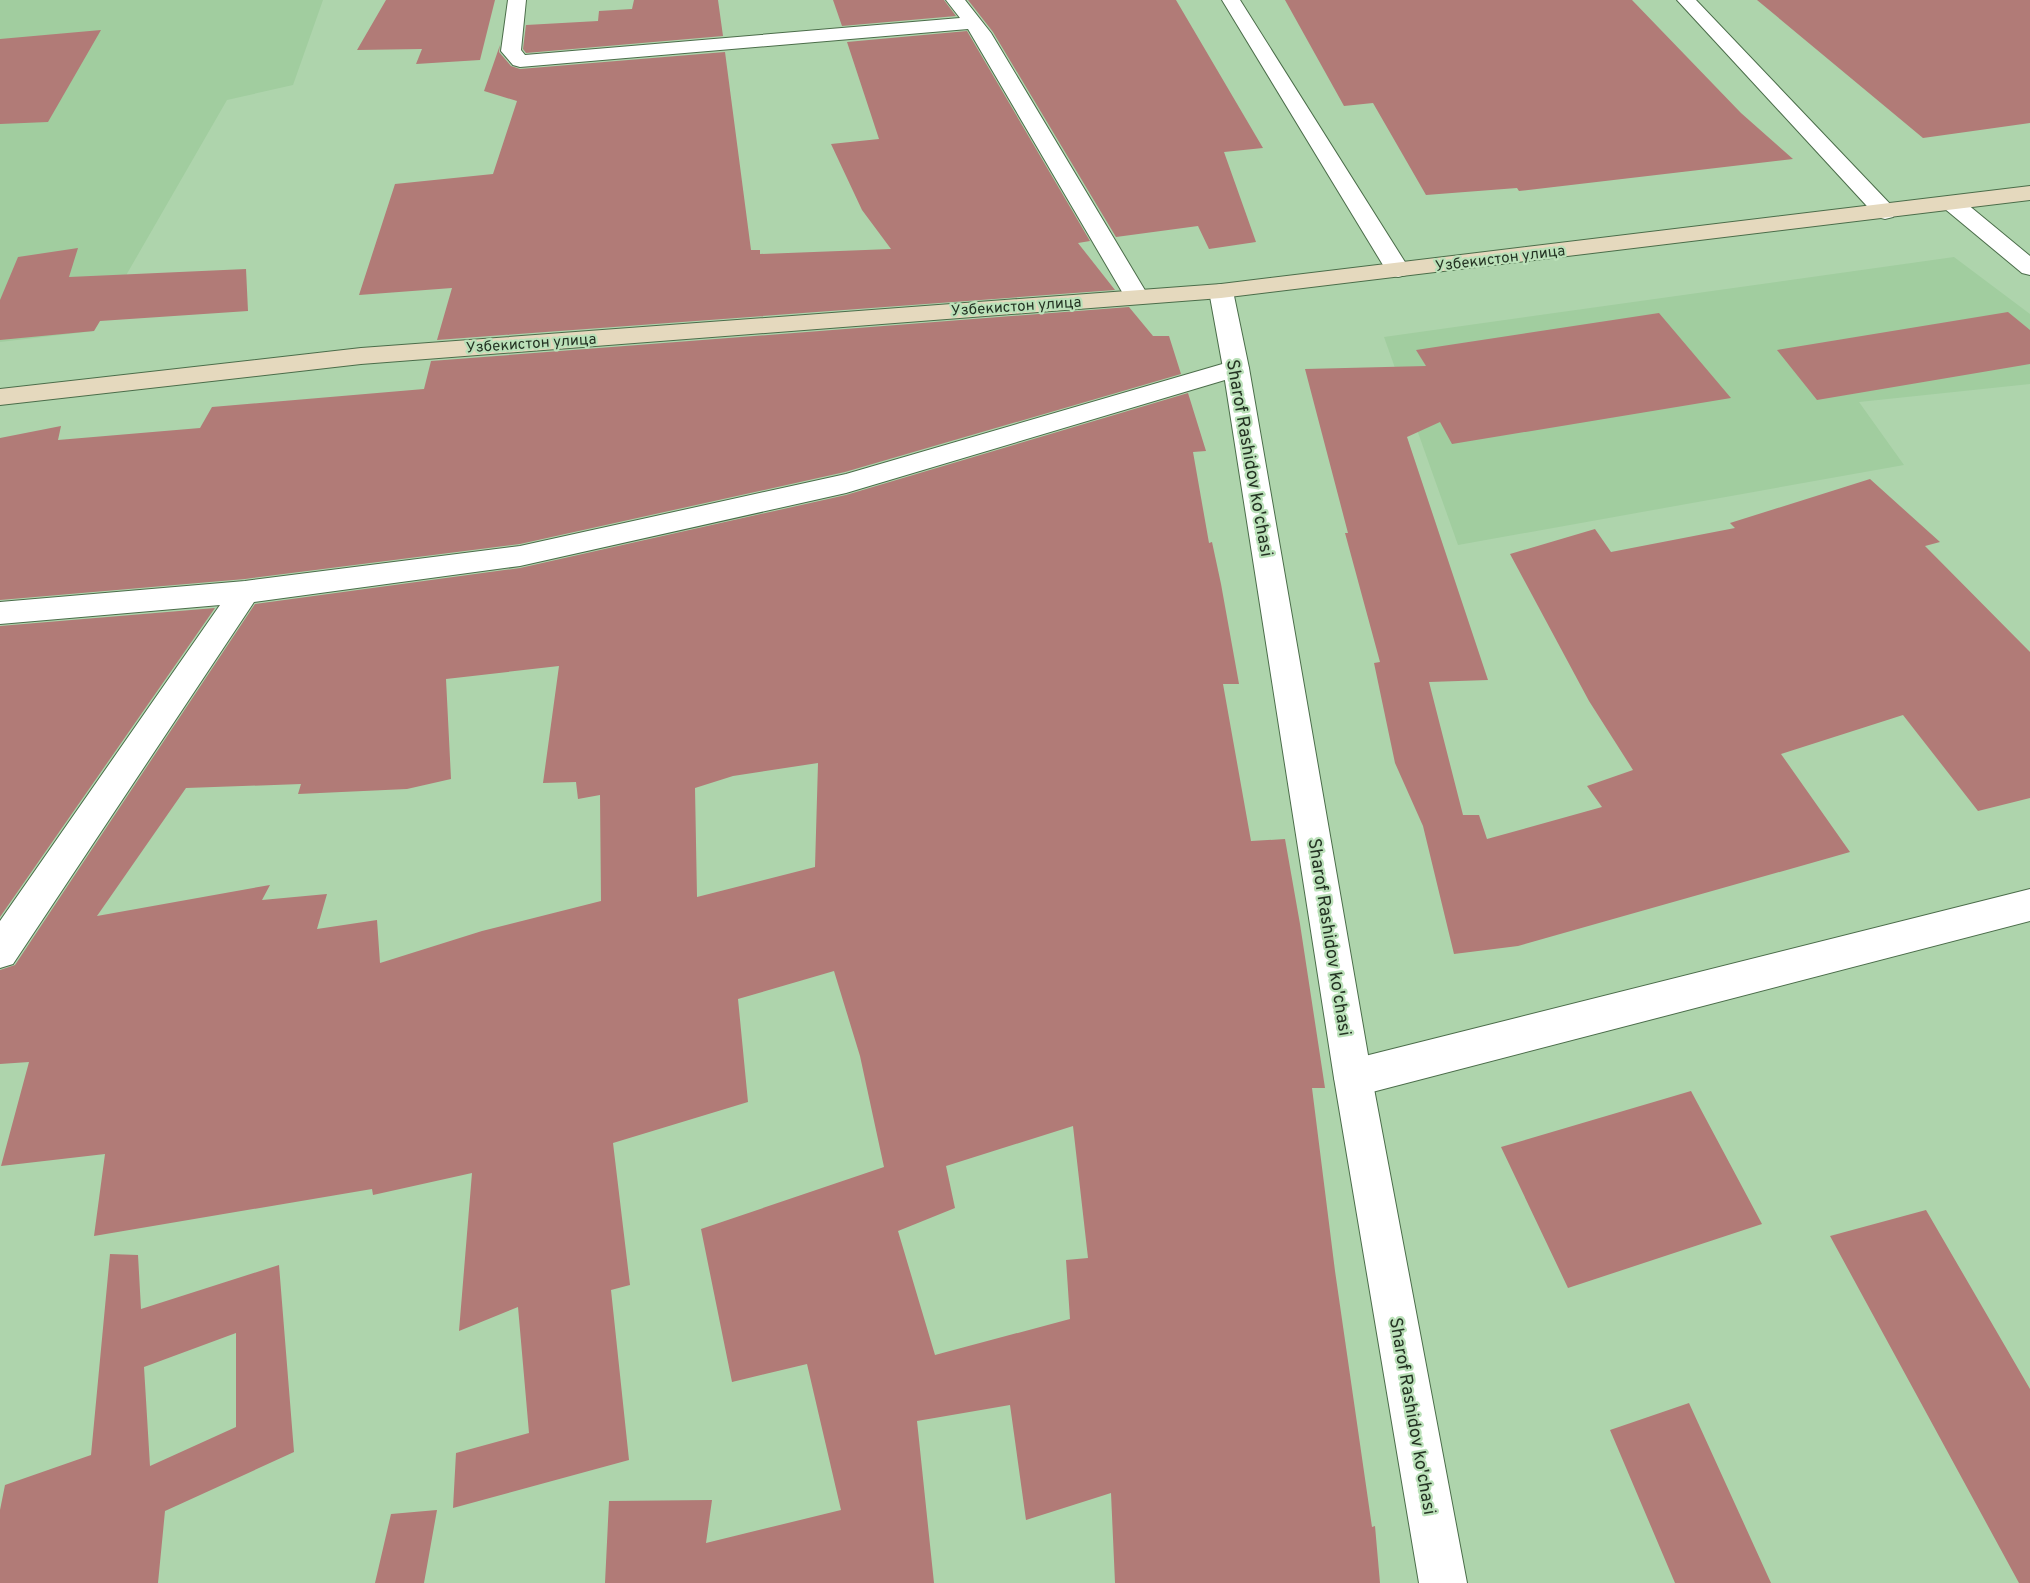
<svg xmlns="http://www.w3.org/2000/svg" width="2030" height="1583" viewBox="0 0 2030 1583" font-family="Overpass,sans-serif">
  <rect width="100%" height="100%" fill="#aed4ac"/>
  <!-- built -->
  <path fill="#a1cd9f" d="M0 0H323L293 85 227 100 94 331 0 342Z
    M1954 257 2030 314V384L1859 402 1904 465 1458 545 1384 337Z"/>
  <!-- building -->
  <path fill="#b17b77" fill-rule="evenodd" d="M386 0H495L480 60 416 64 422 49 357 50Z
    M634 0H718L723 36 526 53 523 49 526 25 598 21 599 11 632 9Z
    M833 0H944L956 16 842 26Z
    M968 0H1176L1263 148 1224 152 1256 242 1209 249 1198 226 1116 237 993 32Z
    M1285 0H1632L1741 113 1793 159 1519 191 1517 188 1426 195 1373 103 1344 106Z
    M1757 0H2030V123L1923 138Z
    M101 30 48 122 0 124V39Z
    M967 31 1090 241 1078 243 1115 290 437 340 452 288 359 295 395 184 493 174 517 101 484 91 500 45 499 52 511 66 520 69 725 52 751 250H760V254L891 249 862 210 831 144 879 139 847 42Z
    M78 248 69 277 246 269 248 311 100 321 94 331 0 340V300L18 257Z
    M1129 307 1153 336H1169L1181 374 845 472 520 544 245 579 0 600V438L61 426 58 440 200 428 212 407 424 389 431 361Z
    M2008 312 2030 330V364L1817 400 1777 350Z
    M1659 313 1731 398 1452 444 1440 422 1407 437 1488 680 1429 682 1463 815H1479L1487 839 1602 807 1587 786 1633 770 1589 701 1510 554 1595 529 1611 552 1735 528 1730 523 1870 479 1940 542 1925 546 2030 652V798L1978 811 1903 715 1781 754 1850 852 1518 946 1454 954 1423 826 1395 763 1374 663 1380 662 1345 533H1348L1305 369 1426 366 1416 350Z
    M1188 393 1206 451 1193 452 1209 543 1212 542 1221 584 1239 684H1223L1251 841 1285 839 1300 924 1325 1088H1312L1335 1271 1372 1527 1375 1526 1380 1583H1115L1111 1493 1026 1520 1010 1405 917 1421 934 1583H605L609 1501 712 1500 706 1543 841 1510 807 1364 732 1382 701 1229 884 1167 860 1056 834 971 738 999 748 1102 613 1143 630 1285 611 1290 629 1460 453 1508 456 1453 529 1433 518 1307 459 1331 472 1173 373 1195 372 1189 94 1236 105 1154 1 1166 29 1062 0 1064V970L15 965 255 604 520 568 846 495ZM559 666 543 783 576 782 578 799 600 795 601 901 482 931 380 963 377 920 317 929 327 894 262 900 270 885 97 916 186 788 301 784 298 794 407 789 451 779 446 679ZM818 763 815 867 697 897 695 788 733 776ZM1073 1126 1088 1258 1066 1260 1070 1319 935 1355 898 1231 955 1208 946 1166Z
    M215 608 0 917V626Z
    M1691 1091 1762 1224 1568 1288 1501 1147Z
    M1926 1210 2030 1389V1583H2019L1830 1236Z
    M110 1254 138 1255 141 1309 279 1265 294 1452 165 1511 158 1583H0V1510L5 1485 91 1455ZM236 1333V1427L150 1466 144 1367Z
    M1689 1403 1771 1583H1675L1610 1430Z
    M437 1510 424 1583H375L391 1514Z"/>
  <g fill="none" stroke-linecap="round" stroke-linejoin="round">
    <!-- minor casing -->
    <g stroke="#4b6d4a" stroke-width="2">
      <path id="minor" d="M508 0H526L521 50 525 55 960 18 946 0H965L991 33 1149 297 1145 302 1137 304 1129 302 1125 297 968 29 520 67 513 65 501 51Z
        M1222 0H1240L1410 270 1406 275 1398 277 1390 275 1386 270Z
        M1677 0H1696L1893 207 1896 212 1893 217 1885 219 1877 217Z
        M1953 197 1961 199 2030 256V275L2022 273 1945 209 1942 204 1945 199Z
        M1236 360 1245 362 1249 368 1245 374 846 493 520 566 254 602 13 964 0 968V921L220 605 0 624V602L245 581 520 546 846 474Z
        M2030 889V921L1353 1097 1339 1091 1334 1078 1339 1065 1353 1059Z"/>
    </g>
    <!-- tertiary casing -->
    <g stroke="#4b6d4a" stroke-width="2">
      <path id="tertiary" d="M1221 284 1229 286 1233 291 1249 368 1372 1078 1467 1583H1419L1334 1078 1223 368 1209 291 1213 286Z"/>
    </g>
    <!-- secondary casing -->
    <g stroke="#4b6d4a" stroke-width="2">
      <path id="secondary" d="M2030 186V200L1221 298 361 364 0 405V389L361 348 1221 284Z"/>
    </g>
    <!-- minor -->
    <use href="#minor" fill="#fff" fill-rule="evenodd"/>
    <!-- tertiary -->
    <use href="#tertiary" fill="#fff" fill-rule="evenodd"/>
    <!-- secondary -->
    <use href="#secondary" fill="#e5d9be" fill-rule="evenodd"/>
  </g>
  <g text-anchor="middle" stroke-width="4.5" stroke-linejoin="round" paint-order="stroke">
    <!-- far-street labels -->
    <g font-size="15" fill="#243323" stroke="#bbe1b9">
      <text transform="translate(1500 258) rotate(-7)" y="5">Узбекистон улица</text>
      <text transform="translate(1016 306) rotate(-4)" y="5">Узбекистон улица</text>
      <text transform="translate(531 343) rotate(-4)" y="5">Узбекистон улица</text>
    </g>
    <!-- street labels -->
    <g font-size="18" fill="#243323" stroke="#bbe1b9">
      <text transform="translate(1250 458) rotate(80)" y="6">Sharof Rashidov ko'chasi</text>
      <text transform="translate(1330 937) rotate(81)" y="6">Sharof Rashidov ko'chasi</text>
      <text transform="translate(1413 1416) rotate(80)" y="6">Sharof Rashidov ko'chasi</text>
    </g>
  </g>
</svg>
